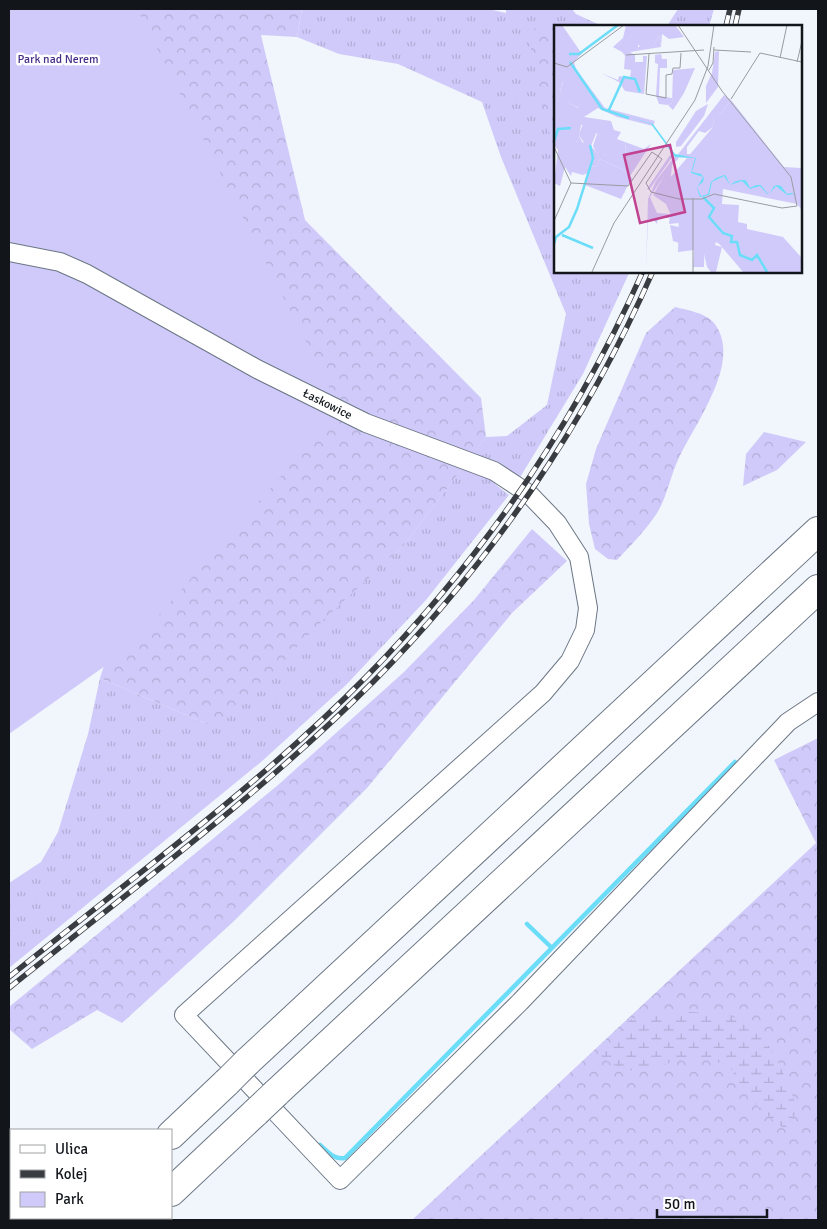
<svg xmlns="http://www.w3.org/2000/svg" width="827" height="1229" viewBox="0 0 827 1229" font-family="Signika,sans-serif">
  <defs>
    <pattern id="grass-tufts" width="24" height="20" patternUnits="userSpaceOnUse" patternTransform="scale(1.25)"><rect width="24" height="20" fill="#d0cafa"/><path d="M3 7l-1-3M5 7V3M7 7l1-3M15 17l-1-3M17 17v-4M19 17l1-3" fill="none" stroke="#b2add6"/></pattern>
    <pattern id="forest-crowns" width="20" height="18" patternUnits="userSpaceOnUse" patternTransform="scale(1.25)"><rect width="20" height="18" fill="#d0cafa"/><path d="M2 6a3 3 0 1 1 6 0M12 15a3 3 0 1 1 6 0" fill="none" stroke="#b2add6"/></pattern>
    <pattern id="wetland-marsh" width="20" height="14" patternUnits="userSpaceOnUse" patternTransform="scale(1.25)"><rect width="20" height="14" fill="#d0cafa"/><path d="M1 5h8M5 5V1M11 12h8M15 12V8" fill="none" stroke="#b2add6"/></pattern>
  </defs>
  <rect width="100%" height="100%" fill="#f1f6fc"/>
  <!-- grass -->
  <path fill="url(#grass-tufts)" d="M302 9H488L506 13V9H572L576 14 602 26H556V271H630L583 374 519 479 471 456 486 437 507 436 547 405 566 314 501 157 482 102 398 64 339 54 297 37Z
    M678 9H714L709 26H667Z
    M463 467 497 480 495 484 509 495 426 600 346 685 261 762 9 968V883L41 862 58 832 88 734 100 678 207 724 405 544Z"/>
  <!-- forest -->
  <path fill="url(#forest-crowns)" d="M26 9H302L297 37 261 35 305 220 481 398 486 437 405 544 316 627 230 717 207 724 100 678 146 535Z
    M575 20 590 26H556V163L527 30Z
    M675 307C687 310 706 313 714 323 744 361 694 424 678 460 670 477 666 501 655 516 644 532 630 546 617 560L608 559 595 549 589 524 586 484 596 449 646 333Z
    M764 432 806 442 777 470 743 486 746 454Z
    M532 529 567 561 512 613 367 788 233 922 122 1023 97 1010 32 1049 9 1029V1007L278 785 404 672 474 600Z
    M818 738V1220H412L816 843 774 760Z"/>
  <!-- wetland -->
  <path fill="url(#wetland-marsh)" d="M687 1012C705 1013 729 1013 744 1022 774 1040 786 1080 798 1110L785 1129C758 1110 746 1094 729 1066 721 1064 712 1059 703 1058 665 1054 639 1090 600 1055L616 1038 626 1022 640 1016Z"/>
  <!-- park -->
  <path fill="#d0cafa" d="M9 9H137L340 409 129 649 9 734Z"/>
  <g fill="none" stroke-linecap="round" stroke-linejoin="round">
    <!-- stream -->
    <path stroke="#6bddf8" stroke-width="4.5" d="M527 924 552 948
      M320 1145C328 1152 334 1160 345 1158L735 762"/>
    <!-- street casing -->
    <g stroke="#6b7684" stroke-width="20">
      <g id="street">
        <path id="s1" d="M9 252 60 262 87 274 257 369 366 423 494 471 529 494 557 523 579 557 588 608 585 630 570 661 543 693 184 1015 340 1180 520 1002 788 722 818 702"/>
      </g>
    </g>
    <!-- highway casing -->
    <g stroke="#6b7684" stroke-width="30">
      <path id="highway" d="M247 1062 818 531
        M276 1093 818 589
        M171 1135 227 1082
        M171 1192 256 1112
        M81 1220 84 1218
        M141 1220 144 1218"/>
    </g>
    <!-- street -->
    <use href="#street" stroke="#fff" stroke-width="18"/>
    <!-- highway -->
    <use href="#highway" stroke="#fff" stroke-width="28"/>
    <!-- rail casing -->
    <g stroke="#393d42" stroke-width="5.5">
      <path id="rail" d="M726 26 730 9
        M735 26 739 9
        M9 977C130 879 258 787 367 676 483 558 576 422 643 271
        M9 988C132 889 261 794 373 682 490 564 586 424 653 271"/>
    </g>
    <!-- rail -->
    <use href="#rail" stroke="#fff" stroke-width="4" stroke-dasharray="11" stroke-linecap="butt"/>
    <!-- highway-bridge casing -->
    <g stroke="#6b7684" stroke-width="30" stroke-linecap="butt">
      <path id="highway-bridge" d="M227 1082 247 1062
        M256 1112 276 1093"/>
    </g>
    <!-- highway-bridge -->
    <use href="#highway-bridge" stroke="#fff" stroke-width="28"/>
  </g>
  <g text-anchor="middle" stroke-width="5" stroke-linejoin="round" paint-order="stroke">
    <!-- park labels -->
    <g font-size="12" fill="#462f87" stroke="#fff">
      <text x="58" y="63">Park nad Nerem</text>
    </g>
    <!-- street labels -->
    <g font-size="12" fill="#12161b" stroke="#fff">
      <text dy="4" stroke="none"><textPath href="#s1" startOffset="355">Łaskowice</textPath></text>
    </g>
  </g>
  <!-- overview -->
  <g transform="translate(554 25)">
    <rect width="248" height="248" fill="#f1f6fc"/>
    <path d="M0 0H8L26 26H30L20 37 22 44 51 83 101 96 99 101 63 92 44 83 30 92 57 96 60 105 67 107 63 114 71 117 73 147 46 134 43 141 35 142 39 133 37 121 42 127 69 136 55 111 43 109 37 99 27 100 24 117 20 116 18 104 25 83 10 75 6 66 9 57 0 40ZM105 10 107 22 76 27 81 30V37H89V31H93L90 69 71 66 65 57 47 48 64 55 65 51 76 53 77 45 70 44 71 31 64 21 67 17H84V22L100 20ZM107 29 108 34H113V43H106L105 71 118 73V78L114 80 105 79 102 71 104 39 101 38V30ZM121 131 125 133 118 140 117 151H110L96 172 103 188 115 189V193H104L103 199 99 194H94L92 247 94 174 102 156ZM34 148 40 149 75 158 67 174 31 160Z" fill="#d0cafa"/>
    <path d="M72 0H121L130 12 115 14 108 9 107 22 105 10 100 20 87 24 83 17H67L64 21 71 26 68 27 59 22 69 13ZM165 26 164 62 152 78V61L158 48 161 27ZM0 40 11 49 6 66 11 75 24 83 29 77 27 93 18 104 22 106 21 116 24 117 25 110 28 117 34 119 39 133 36 142 43 141 46 134 73 147 71 117 90 124 97 119 76 151 79 155 75 158 60 161 34 148 29 150 18 147 17 151 11 142 6 161 0 158 4 125 0 120ZM141 43 130 68 119 85 114 80 118 78 119 45ZM170 70 177 75 167 88 160 91 159 102 151 108 145 106 133 122V129H140L135 133 122 132ZM154 79 150 91 127 121 122 122V117L142 86ZM43 109 55 110 70 137 42 127 39 121ZM116 130 119 131 95 165 93 164ZM110 151H117L116 160 132 175 125 198 115 199 116 188 112 179 99 170ZM49 162H66L71 167 64 172 47 165ZM141 188 167 220 162 217 161 220 168 222 162 247H157L153 242ZM116 200 125 202V218L119 216Z" fill="#d0cafa"/>
    <path d="M29 98 37 99 43 106 37 121 42 128 47 127 46 115 49 112 54 111 48 115 49 130 44 133H40L25 110Z" fill="#d0cafa"/>
    <path d="M177 75 230 142 247 143V184L243 179 169 164 168 179 185 180 184 197 193 199V204L229 212 247 232V247H189L151 202 150 242H139L140 225 124 227 125 190 107 169 116 153 159 102 160 90 167 88Z" fill="#d0cafa"/>
    <path d="M72 91 99 99 121 129 142 133 138 147 147 149 150 153 149 157 143 162 147 171 154 169 157 157 162 153 170 150 172 151 176 160 182 156 188 155H191L193 157 196 163 202 160H207L213 168H216L220 161 223 160 227 161 233 169 237 168 241 169 233 170 222 161 217 167 213 169 206 161 196 164 188 156 176 160 170 151 158 157 155 170 146 172 143 163 149 152 137 148 141 133 121 132 97 99Z" fill="#6bddf8"/>
    <path fill="none" stroke="#6bddf8" stroke-width="2.5" d="M15 29H25L64 0M16 37 48 84 75 93M54 87 70 52 81 54 86 67M0 116 4 104 17 103M149 172 160 183 155 192 169 208 178 211 177 217H183L186 230 198 235 203 230 213 247M8 210 39 223M0 219 2 212 15 202 23 184 39 133 36 120"/>
    <path fill="none" stroke="#989ca2" stroke-width="1" d="M124 0 168 66 237 152 243 181M160 25 197 27M95 29 92 69 112 73V50L118 49 119 43H126L127 28M72 30 150 25M226 33 233 0M243 37 248 16M0 38 13 42 70 0M155 45 159 38 160 22M177 74 206 28 248 37M0 122 17 158M17 158 74 161 98 127 108 134 92 158 97 167 125 174H148L160 169 228 183 243 181M0 196 17 158M38 247 60 198 141 75 154 41 160 0M139 247V173"/>
    <path fill="#c04290" fill-opacity="0.15" stroke="#c04290" stroke-width="2.5" d="M116 120 131 187 86 198 70 130Z"/>
    <rect width="248" height="248" fill="none" stroke="#12161b" stroke-width="2.5"/>
  </g>
  <!-- border -->
  <rect width="827" height="1229" fill="none" stroke="#12161b" stroke-width="20"/>
  <!-- legend -->
  <rect x="10" y="1129" width="162" height="90" fill="#ffffff" stroke="#a0a2a4"/>
  <rect x="20" y="1145" width="25" height="8" fill="#ffffff" stroke="#a0a2a4"/>
  <text x="55" y="1154" font-size="15" fill="#12161b">Ulica</text>
  <rect x="20" y="1170" width="25" height="8" fill="#393d42" stroke="#a0a2a4"/>
  <text x="55" y="1179" font-size="15" fill="#12161b">Kolej</text>
  <rect x="20" y="1192" width="25" height="15" fill="#d0cafa" stroke="#a0a2a4"/>
  <text x="55" y="1204" font-size="15" fill="#12161b">Park</text>
  <!-- scale -->
  <path d="M657 1209v8h110v-8" fill="none" stroke="#12161b" stroke-width="2.5"/>
  <text x="664" y="1209" font-size="15" fill="#12161b" stroke="#ffffff" stroke-width="4" paint-order="stroke">50 m</text>
</svg>
